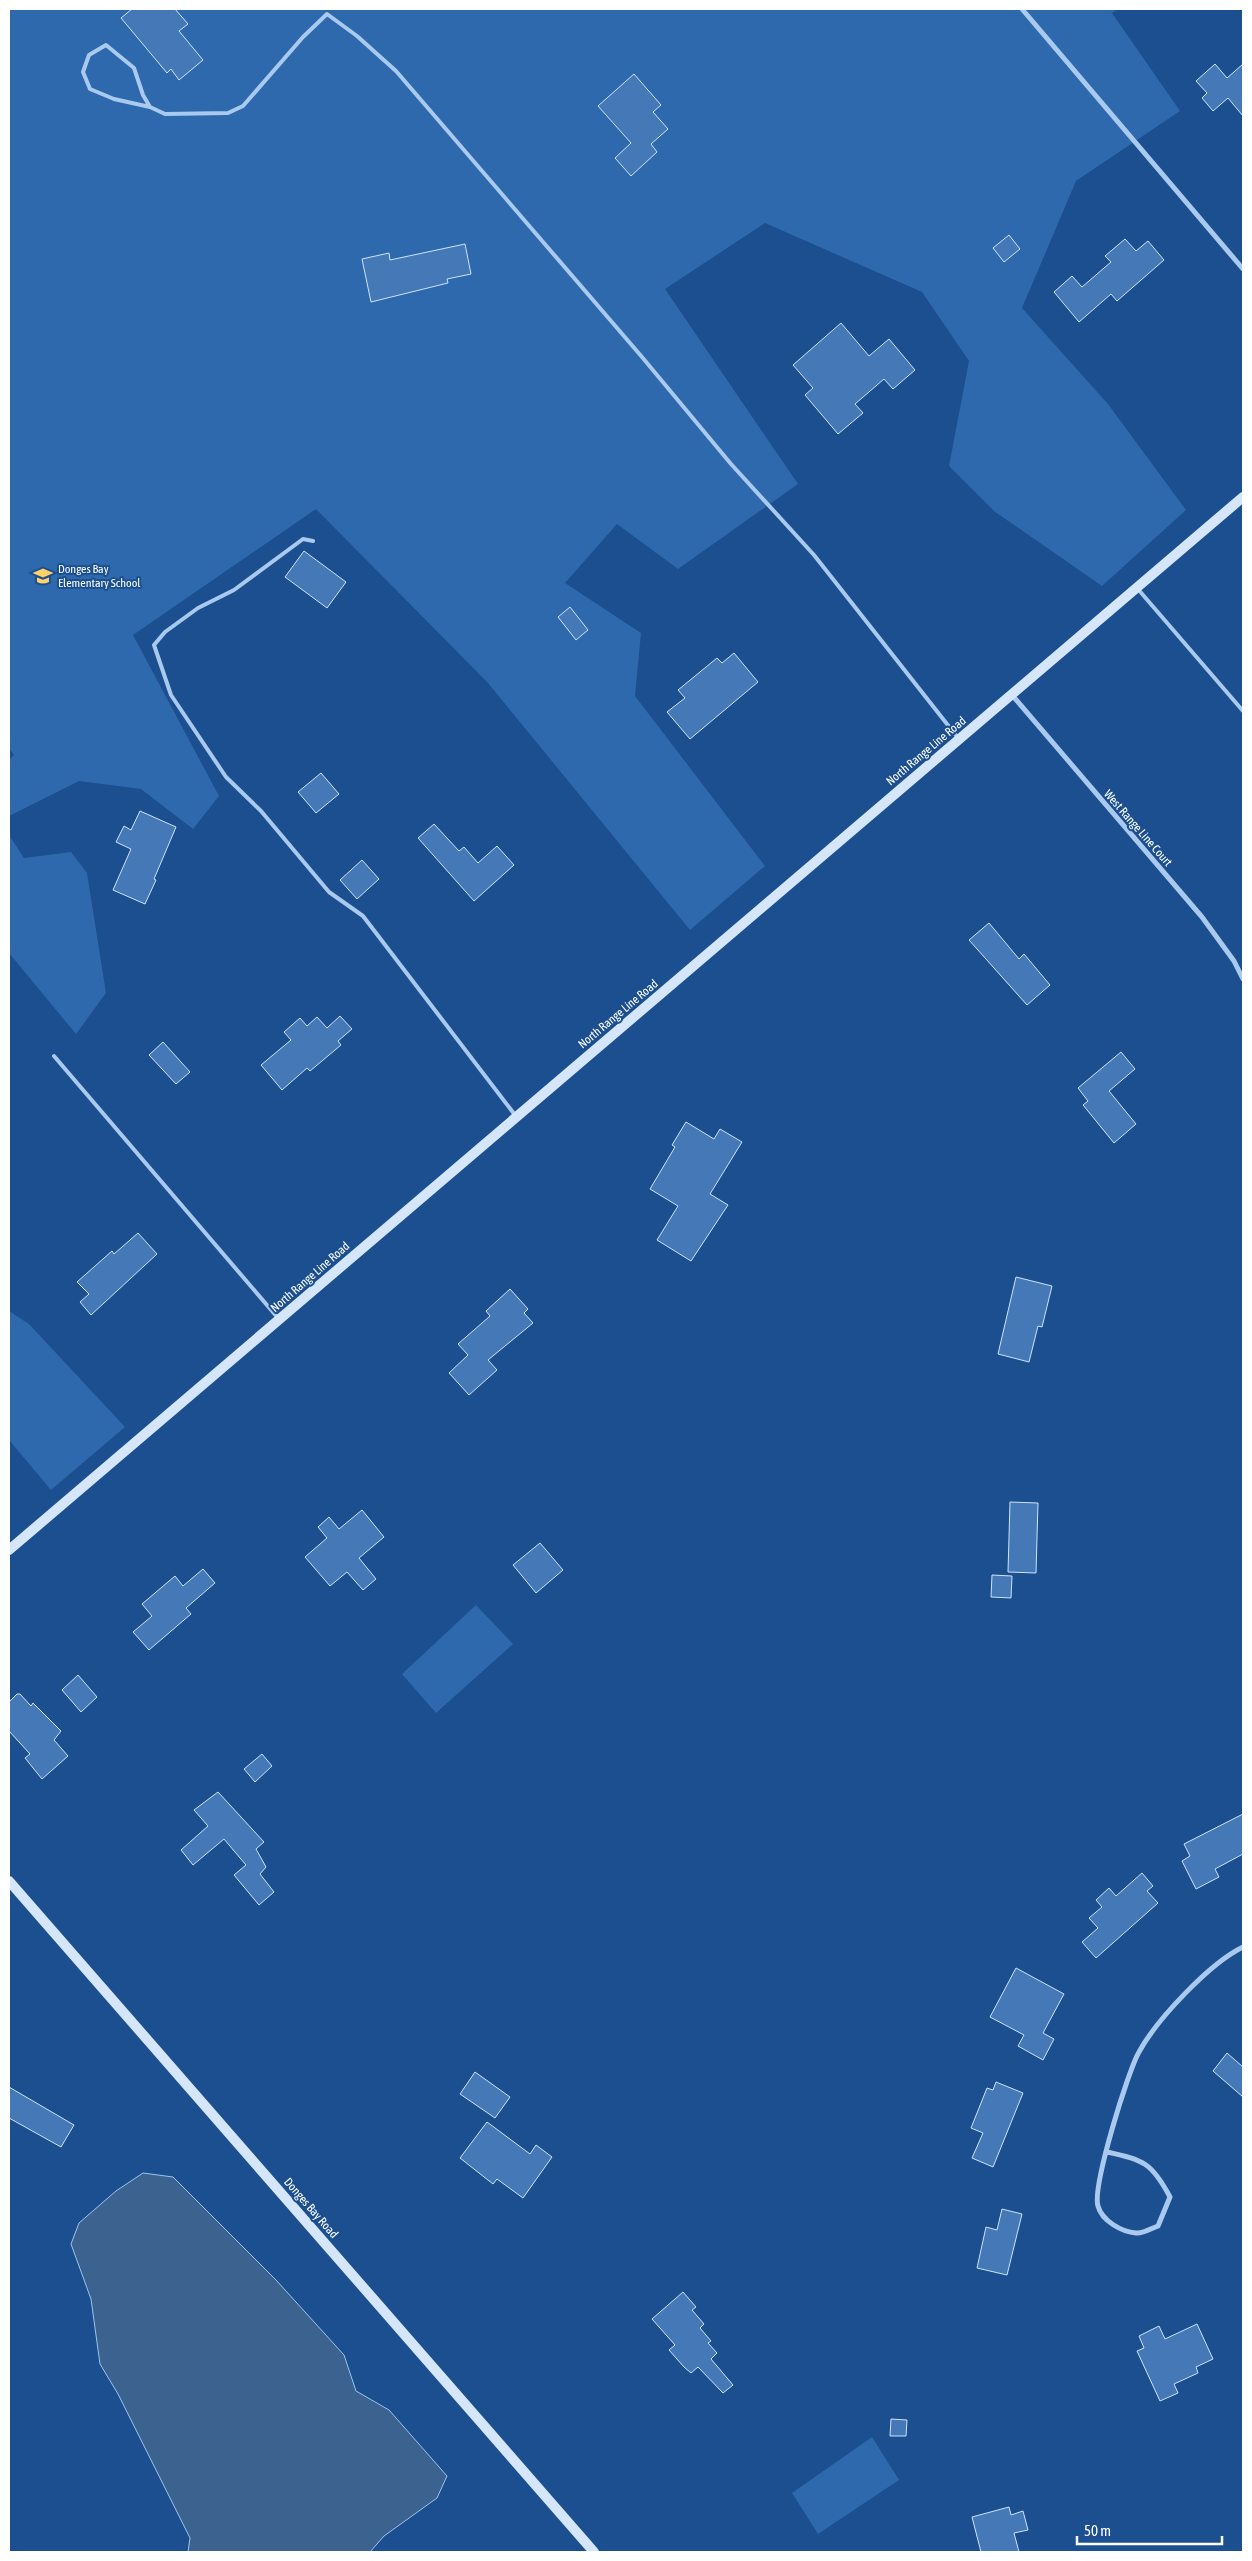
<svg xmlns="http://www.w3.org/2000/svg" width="1252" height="2561" viewBox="0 0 1252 2561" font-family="'Asap Condensed',sans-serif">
  <rect width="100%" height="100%" fill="#1b4f8f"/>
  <!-- green -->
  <path fill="#2e69ad" d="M9 9H1118L1112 13 1180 111 1076 181 1022 308 1108 404 1186 510 1102 586 994 511 949 466 969 361 922 292 765 223 665 289 798 484 678 569 617 524 565 583 641 633 635 696 765 866 690 930 488 683 316 509 133 635 219 796 193 829 141 789 79 781 9 816V760L14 755 9 748Z
    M9 835 24 858 71 852 87 873 106 993 76 1034 9 953Z
    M9 1311 29 1324 125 1427 51 1490 9 1440Z
    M476 1605 513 1644 436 1713 402 1674Z
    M872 2437 899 2480 818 2534 792 2493Z"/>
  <!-- water -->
  <path fill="#3c6290" stroke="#9cc4f0" d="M143 2173 173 2177 276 2280 344 2355 356 2391 389 2410 447 2476 437 2498 384 2536 370 2552H188L190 2538 118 2394 100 2364 91 2299 71 2244 79 2223 116 2191Z"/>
  <!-- building -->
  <path fill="#4478b7" stroke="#cfe3fa" d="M132 9H175L188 24 179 31 203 60 179 80 171 69 167 73 121 18Z
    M1215 64 1227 78 1243 64V116L1228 98 1213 111 1202 98 1207 93 1196 81Z
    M634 74 661 105 653 112 668 129 651 144 657 152 631 176 615 158 631 143 598 106Z
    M1009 235 1020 249 1004 262 993 248Z
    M1125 239 1136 251 1148 241 1164 260 1117 301 1111 294 1079 322 1054 292 1072 276 1082 287 1111 262 1105 256Z
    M465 244 471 274 447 279 448 283 371 302 362 259 389 253 390 260Z
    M841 323 869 356 889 339 915 370 893 389 884 379 855 404 863 413 838 434 805 395 813 388 793 365Z
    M304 551 346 582 327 608 285 577Z
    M570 607 588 630 576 640 558 617Z
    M734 653 758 682 690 739 667 712 685 698 678 690 717 658 722 663Z
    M321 773 339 794 316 813 298 792Z
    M140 811 176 827 154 879 156 880 145 904 113 890 131 849 116 842 124 826 131 830Z
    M434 824 459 851 464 847 478 863 497 846 514 865 474 901 418 838Z
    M362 860 379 879 357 899 340 880Z
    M989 923 1019 959 1024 954 1050 985 1027 1005 969 940Z
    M340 1016 352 1029 338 1041 341 1045 310 1071 307 1068 282 1090 261 1065 291 1040 284 1032 300 1018 307 1026 317 1017 327 1028Z
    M163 1042 190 1072 176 1084 149 1055Z
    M1121 1052 1135 1069 1109 1091 1136 1124 1114 1143 1083 1105 1088 1101 1078 1088Z
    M686 1122 714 1139 720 1129 742 1142 710 1194 728 1205 691 1261 657 1240 678 1206 650 1189 675 1147 672 1145Z
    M138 1233 157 1254 91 1315 80 1302 89 1294 77 1282 112 1251 114 1254Z
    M1016 1277 1052 1286 1042 1327 1038 1326 1029 1362 998 1354Z
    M510 1289 528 1309 524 1313 533 1323 488 1360 497 1370 469 1395 449 1373 468 1355 458 1344 490 1316 486 1311Z
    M1010 1502 1038 1503 1036 1573 1008 1572Z
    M362 1510 384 1537 359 1558 376 1579 363 1590 347 1572 330 1586 305 1557 327 1538 318 1527 329 1517 339 1529Z
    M540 1543 563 1570 536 1593 513 1565Z
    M203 1569 215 1583 186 1608 191 1614 149 1650 133 1632 152 1616 142 1604 175 1576 183 1586Z
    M992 1575 1012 1576 1011 1598 991 1597Z
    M78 1675 97 1697 81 1712 62 1690Z
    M17 1694H20L31 1706 33 1703 61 1731 54 1740 68 1756 42 1779 25 1758 30 1754 9 1731V1702Z
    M262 1754 272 1766 255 1782 244 1769Z
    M218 1792 264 1842 256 1849 266 1867 260 1874 274 1892 259 1905 234 1875 246 1865 224 1839 193 1865 181 1850 208 1826 194 1810Z
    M1243 1814V1854L1215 1869 1219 1877 1196 1889 1182 1861 1190 1856 1184 1844Z
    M1142 1873 1153 1886 1147 1891 1158 1903 1096 1958 1082 1942 1098 1928 1089 1918 1102 1907 1096 1900 1109 1888 1116 1896Z
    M1016 1968 1064 1994 1043 2033 1054 2039 1043 2060 1018 2046 1024 2035 990 2017Z
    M1227 2053 1243 2067V2097L1213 2071Z
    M475 2072 510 2097 495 2118 460 2094Z
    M996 2082 1023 2093 993 2167 972 2158 983 2133 971 2128 987 2088 993 2090Z
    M9 2087 74 2125 61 2147 9 2118Z
    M487 2122 530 2154 536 2145 552 2157 523 2198 497 2179 493 2184 460 2158Z
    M1002 2209 1022 2214 1007 2275 977 2268 986 2227 997 2230Z
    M683 2292 696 2307 692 2310 704 2324 700 2328 711 2341 708 2343 717 2353 711 2359 733 2385 723 2393 698 2367 691 2373 684 2367 669 2350 675 2345 652 2319Z
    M1197 2324 1213 2359 1196 2367 1198 2373 1174 2384 1178 2393 1160 2401 1137 2351 1144 2348 1139 2336 1159 2326 1165 2339Z
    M891 2419 907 2420 906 2436H890Z
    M1009 2507 1011 2515 1023 2511 1028 2530 1014 2533 1019 2552H981L972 2517Z"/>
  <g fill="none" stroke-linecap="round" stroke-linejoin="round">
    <!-- lane -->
    <path stroke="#a9c9ee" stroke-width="4" d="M150 107 114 99 90 89 83 72 89 55 106 45 134 68 143 95 150 107 165 114 228 113 243 106 303 37 327 14 357 36 396 71 642 357 731 464 814 555 958 738
      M313 541 303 539 234 590 198 608 165 632 154 645 171 695 226 777 261 811 329 892 363 916 515 1115
      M1137 588 1243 711
      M54 1056 278 1318"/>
    <!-- street -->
    <path stroke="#a9c9ee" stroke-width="5" d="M1022 9 1243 269
      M1012 695 1202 917 1234 961 1243 979
      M1107 2152C1144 2160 1152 2163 1170 2197L1158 2226C1152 2228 1143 2234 1136 2233 1122 2232 1102 2221 1098 2206 1092 2187 1128 2071 1139 2052 1157 2019 1210 1963 1243 1947"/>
    <!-- secondary -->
    <path stroke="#d6e6fa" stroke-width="10" d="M9 1550 1243 497
      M9 1881 594 2552"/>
  </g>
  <!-- icons -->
  <defs>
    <g id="school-bare" transform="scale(1.5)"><path d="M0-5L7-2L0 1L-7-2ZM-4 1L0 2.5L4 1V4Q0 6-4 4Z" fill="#ffd166" stroke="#1b4f8f" stroke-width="2.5" paint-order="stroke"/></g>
  </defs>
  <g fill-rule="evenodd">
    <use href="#school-bare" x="43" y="576"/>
  </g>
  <g text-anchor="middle" stroke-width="4" stroke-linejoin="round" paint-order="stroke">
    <!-- poi labels -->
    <g font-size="12" fill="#fff" stroke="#1b4f8f" text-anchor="start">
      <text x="58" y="573">Donges Bay<tspan x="58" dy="14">Elementary School</tspan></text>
    </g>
    <!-- street labels -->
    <g font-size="12" fill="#fff" stroke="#1b4f8f">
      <text transform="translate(926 751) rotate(-40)" y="4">North Range Line Road</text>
      <text transform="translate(1138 828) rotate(49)" y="4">West Range Line Court</text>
      <text transform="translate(618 1014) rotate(-40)" y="4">North Range Line Road</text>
      <text transform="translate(310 1277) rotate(-41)" y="4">North Range Line Road</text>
      <text transform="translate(311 2208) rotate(49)" y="4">Donges Bay Road</text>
    </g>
  </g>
  <!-- border -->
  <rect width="1252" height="2561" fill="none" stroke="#ffffff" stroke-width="20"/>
  <!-- scale -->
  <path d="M1077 2536v8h145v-8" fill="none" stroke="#ffffff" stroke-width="2.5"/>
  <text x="1084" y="2536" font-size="15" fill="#ffffff" stroke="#1b4f8f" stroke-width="4" paint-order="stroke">50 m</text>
</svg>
